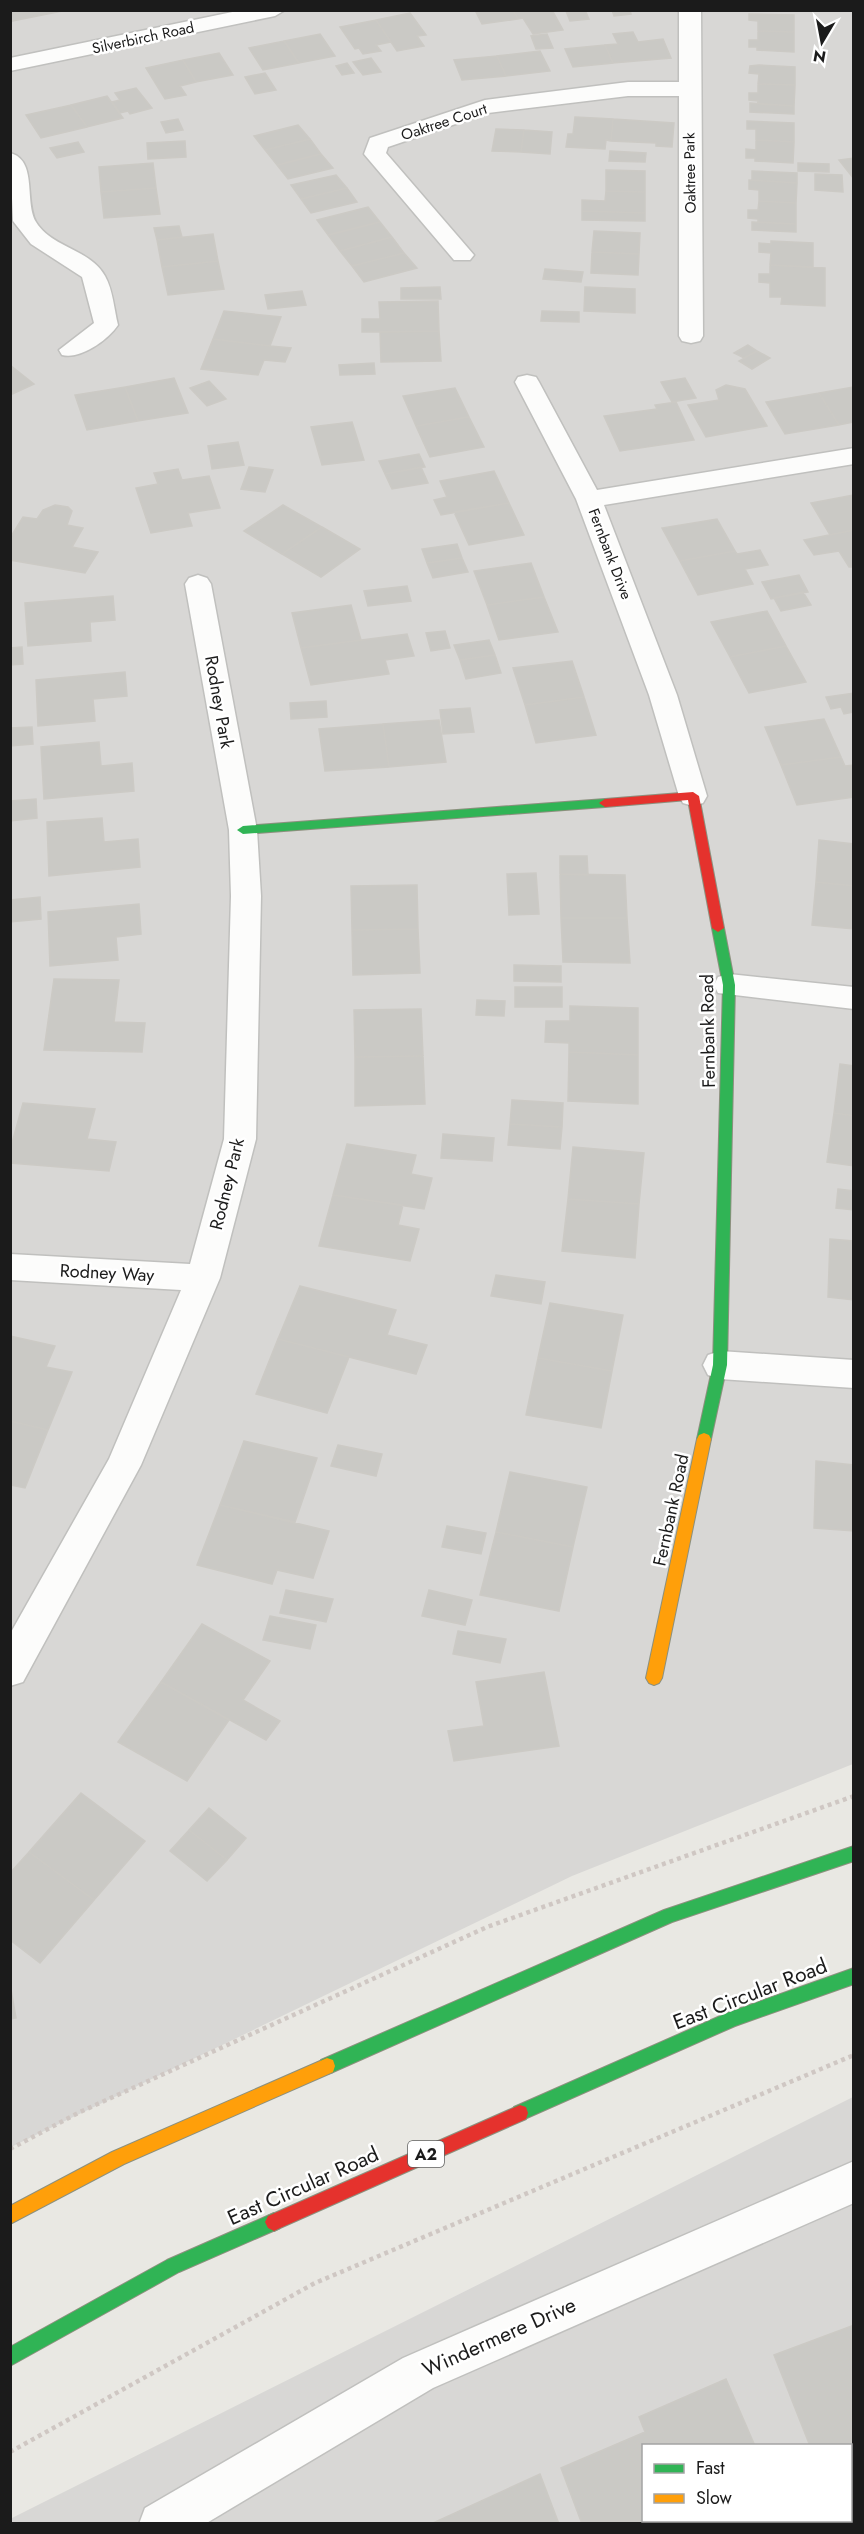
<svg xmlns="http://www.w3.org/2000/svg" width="864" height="2534" viewBox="0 0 864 2534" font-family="Jost,sans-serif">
  <rect width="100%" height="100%" fill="#e9e8e3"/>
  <!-- residential -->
  <path fill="#d8d7d5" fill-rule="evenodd" d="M11 11H853V1764L572 1876 11 2147Z
    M853 2097V2523L11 2524 10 2519ZM644 2446H850V2520H644Z"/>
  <!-- building -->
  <path fill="#cac9c5" stroke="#cccac5" stroke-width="1.5" d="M10 10H63V11L12 21Z
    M475 10H513L518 19 482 24Z
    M513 10H552L563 30 533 34 523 18 518 19Z
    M561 10H585L589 19 570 21 566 11Z
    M612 10H630L631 14 614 16Z
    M410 13 426 35 417 36 424 46 397 51 376 20Z
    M749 14 794 15V32L758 31V21L749 20Z
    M376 20 391 42 376 45 381 51 363 54 359 48 355 49 340 27Z
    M758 31 794 32V52L757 50V47H749V40H758Z
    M633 32 638 42 663 39 671 58 613 63 605 45 618 44 613 34Z
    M320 34 335 56 299 63 284 41Z
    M547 34 553 48 536 49 531 36Z
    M284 41 299 63 263 70 249 48Z
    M605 45 613 63 573 67 565 49Z
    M540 51 550 71 506 76 497 56Z
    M219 53 233 75 196 82 183 60Z
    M497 56 506 76 462 80 454 60Z
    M371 58 381 72 363 75 353 62Z
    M183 60 196 82 180 86 186 95 165 99 146 68Z
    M347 63 354 73 342 75 336 66Z
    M759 65 795 67V85L758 84 759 74 749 73 750 66Z
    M265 73 276 90 255 94 245 77Z
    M758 84 795 85 794 106 758 104V101L749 100V93H758Z
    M136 88 152 108 130 114 128 111 120 113 112 102 120 100 115 93Z
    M107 96 123 118 87 127 71 105Z
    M750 103 794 106V114L750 112Z
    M71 105 87 127 41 138 26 115Z
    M575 117 613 119 611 141 606 140 605 149 566 147 568 134H573Z
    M178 119 183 130 166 133 161 122Z
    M613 119 674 123 672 147 656 146V143L611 141Z
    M747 121 794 123V142L756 140V129H747Z
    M298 125 310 139 265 150 254 136Z
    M496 129 524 130 521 152 492 151Z
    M524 130 552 132 550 154 521 152Z
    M310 139 321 154 277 165 265 150Z
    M756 140 794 142 793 163 755 161V158H746V149L756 150Z
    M185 141 186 157 148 159 147 143Z
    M78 142 84 152 57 158 50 148Z
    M610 151 646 153 645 162 609 161Z
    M321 154 333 168 288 179 277 165Z
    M854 158V179L839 160Z
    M153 163 156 188 101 192 99 167Z
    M798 163 829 164V172L798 171Z
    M606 170 645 171V192L606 191Z
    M752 171 797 173V183L752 180Z
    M815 174 842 175 843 192 815 190Z
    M336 175 347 188 301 199 291 185Z
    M749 180 797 183 796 203 759 201V190L749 189Z
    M156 188 160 214 104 218 101 192Z
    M347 188 357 202 311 213 301 199Z
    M606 191 645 192V213L582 211V200L605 201Z
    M759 201 796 203V224L758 222V219L748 218V210H758Z
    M368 207 380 222 328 235 317 220Z
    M582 211 645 213V221L582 220Z
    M380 222 392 237 340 251 328 235Z
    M752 222 796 224V232L752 230Z
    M179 226 182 237 157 240 154 228Z
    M594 231 640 233 639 254 592 252Z
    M213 234 218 261 162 267 157 240Z
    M392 237 404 253 352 266 340 251Z
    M771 241 813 243V267L770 265 771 253 759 252V243L771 244Z
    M592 252 639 254 638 275 591 273Z
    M404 253 417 268 364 282 352 266Z
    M218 261 224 289 168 295 162 267Z
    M770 265 825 268V306L781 304 782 297H770V283L759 282V274H770Z
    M545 269 583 272 581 282 543 279Z
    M440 287 441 299H401V288Z
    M585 287 635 289V313L584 311Z
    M302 291 306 305 268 309 265 295Z
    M438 301 439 331 362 332V319H380L379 302Z
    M224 311 281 317 270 346 213 339Z
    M542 311 579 312V322L541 321Z
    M439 331 441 361 381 362 380 332Z
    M213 339 270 346 291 348 285 362 264 360 258 375 201 369Z
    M748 345 757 351 744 358 734 353Z
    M757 351 770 358 752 369 739 361Z
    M374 363 375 374 340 375 339 365Z
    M10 365 34 384 10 395Z
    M174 378 188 413 138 421 125 387Z
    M685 378 696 398 672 402 661 382Z
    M209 381 226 399 207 406 190 388Z
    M726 385 745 389 767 426 706 437 688 405 719 400 716 390Z
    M125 387 138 421 87 430 75 395Z
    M854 387V422L839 425 819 393Z
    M455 388 469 417 416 426 403 396Z
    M819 393 839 425 785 434 766 402Z
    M676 402 694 440 620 451 604 416 657 409 655 405Z
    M469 417 484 447 430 457 416 426Z
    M352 422 364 460 322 465 311 427Z
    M238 442 244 465 212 469 208 446Z
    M419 454 425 467 385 474 379 461Z
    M249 467 273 470 265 492 241 489Z
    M421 467 428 483 392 489 385 474Z
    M178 469 182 480 209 476 220 508 188 513 192 526 151 533 136 488 158 484 154 473Z
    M494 471 509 503 441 515 434 500 447 497 440 481Z
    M854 495V530L830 535 811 503Z
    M509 503 524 535 469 545 454 512Z
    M55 505 68 507 72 511 67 525 83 528 72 547 98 552 85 573 10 560V538L23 517 37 519 43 510Z
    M283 505 322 527 282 554 244 531Z
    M717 519 735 551 680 561 662 528Z
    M322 527 360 549 321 577 282 554Z
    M854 530V567H849L839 551 814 555 804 540Z
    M457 544 462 558 427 563 422 549Z
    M760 550 768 565 745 569 753 584 698 595 680 561 735 551 737 554Z
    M462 558 468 572 433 578 427 563Z
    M531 563 544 597 487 605 474 571Z
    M799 575 808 592 771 599 762 582Z
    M407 586 411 601 368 606 364 591Z
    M803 592 811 605 781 611 774 598Z
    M113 596 115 620 90 622 91 641 28 646 25 603Z
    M544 597 558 632 499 640 487 605Z
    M351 605 361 640 301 648 292 613Z
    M767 611 786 646 730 657 711 622Z
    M445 631 450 648 431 651 426 633Z
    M407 634 414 656 385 660 389 674 311 685 301 648Z
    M489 640 495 655 460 660 454 645Z
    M786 646 806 682 749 693 730 657Z
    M22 647 23 664 10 665V648Z
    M495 655 501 673 466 679 460 660Z
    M572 661 584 697 525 705 513 668Z
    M125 672 127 696 93 699 95 721 38 726 36 680Z
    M854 693V712L844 714 841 707 831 709 826 697Z
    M584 697 596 735 536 743 525 705Z
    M326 701 327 717 291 719 290 703Z
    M470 708 474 732 443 734 440 710Z
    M824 719 841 757 781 765 765 727Z
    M439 720 446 762 389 767 383 724Z
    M383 724 389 767 325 771 319 729Z
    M32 727 33 744 10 746V728Z
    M99 742 101 766 132 763 134 791 44 799 41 747Z
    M841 757 845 766 854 765V797L797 805 781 765Z
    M36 799 37 818 10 821V801Z
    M102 818 104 842 138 839 140 867 49 876 47 822Z
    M819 840 854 844V886L816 882Z
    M560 856H587L588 875 560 874Z
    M536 873 539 914 509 915 507 874Z
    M560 874 625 875 627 918H561Z
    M816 882 854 886V929L812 925Z
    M417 885 418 929 352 930 351 886Z
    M40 897 41 919 10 922V900Z
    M139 904 141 934 116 937 118 960 50 966 48 912Z
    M561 918H627L630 963 563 962Z
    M418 929 420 973 353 975 352 930Z
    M514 965 561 966V982L514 981Z
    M54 979 119 980 114 1022 145 1023 142 1052 44 1050Z
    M515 987H562V1007H515Z
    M477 1000 505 1001 504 1016 476 1015Z
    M570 1006 638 1008V1055L569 1052V1043L545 1042 546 1021H570Z
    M421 1009 423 1056 355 1057 354 1010Z
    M569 1052 638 1055V1104L568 1101Z
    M423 1056 425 1104 355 1106V1057Z
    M840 1064 854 1066V1116L834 1113Z
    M512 1100 563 1103 562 1127 510 1124Z
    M23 1103 95 1109 87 1139 116 1142 109 1171 10 1163V1150Z
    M834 1113 854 1116V1166L827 1162Z
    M510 1124 562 1127 560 1149 508 1145Z
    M443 1134 494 1138 492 1161 441 1158Z
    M347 1144 416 1155 411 1174 432 1178 424 1209 333 1195Z
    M573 1147 644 1153 639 1204 568 1199Z
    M838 1189 854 1191V1210L836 1208Z
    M333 1195 403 1205 398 1225 419 1229 410 1261 319 1246Z
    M568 1199 639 1204 635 1258 562 1251Z
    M830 1239 854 1241V1300L828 1297Z
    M496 1275 545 1282 541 1304 491 1296Z
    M300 1286 396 1310 387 1335 427 1345 416 1374 278 1339Z
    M550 1303 623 1315 612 1371 538 1358Z
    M10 1336 55 1346 46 1367 72 1372 48 1430 10 1421Z
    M278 1339 349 1357 327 1413 256 1394Z
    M538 1358 612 1371 601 1428 526 1415Z
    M10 1421 48 1430 25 1488 10 1485Z
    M244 1441 317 1458 295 1522 220 1505Z
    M338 1445 382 1454 376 1476 331 1466Z
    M816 1461 854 1465V1531L814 1528Z
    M510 1472 587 1487 573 1547 496 1532Z
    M220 1505 329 1531 313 1578 277 1570 272 1584 197 1565Z
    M447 1526 486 1533 481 1554 442 1547Z
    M496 1532 573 1547 559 1611 480 1595Z
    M286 1590 333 1599 326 1622 280 1613Z
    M429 1590 472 1600 465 1625 422 1616Z
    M270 1616 316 1625 310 1649 263 1640Z
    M202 1624 270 1661 243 1700 280 1721 266 1740 161 1682Z
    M458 1631 506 1639 500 1663 453 1654Z
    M544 1672 559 1746 454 1761 448 1731 484 1726 476 1682Z
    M161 1682 229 1720 187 1781 118 1742Z
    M81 1793 145 1841 94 1900 29 1852Z
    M209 1808 246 1838 227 1860 189 1830Z
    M189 1830 227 1860 207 1881 170 1851Z
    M29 1852 94 1900 40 1963 10 1940V1873Z
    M10 1984 16 2018 10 2019Z
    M854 2325V2448L810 2446 774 2355Z
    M726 2379 755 2446H644V2520H651L644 2524H582L561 2468 645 2432 639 2417Z
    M540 2474 559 2524H431Z
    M850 2494 854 2501V2524H820L819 2520H850Z
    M681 2520H730L731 2524H682Z"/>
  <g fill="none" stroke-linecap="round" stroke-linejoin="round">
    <!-- street casing -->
    <g stroke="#c0c0be" stroke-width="3">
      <path id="street" d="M242 10H285L275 16 10 71V58Z
        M679 10H701L703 336 700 341 691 343 682 341 679 336V96H628L488 113 388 147 386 153 474 255 470 260H454L364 154 370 138 485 100 628 82H679Z
        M10 153C38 160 24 202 36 222 52 248 90 249 105 276 113 290 114 309 118 325 108 340 80 360 62 355L59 350 94 323 82 277 31 244 13 221Z
        M527 375 536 377 539 382 597 490 854 448V464L604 505 677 695 707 796 703 803 693 806 683 803 679 796 649 695 576 499 515 382 518 377Z
        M198 575 207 578 211 584 257 830 261 896 256 1139 220 1278 141 1465 23 1682 10 1686V1634L109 1459 181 1290 10 1280V1254L190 1264 224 1139 231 896 229 830 185 584 189 578Z
        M729 974 854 987V1009L718 993 714 985 718 977Z
        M720 1351 854 1360V1388L720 1379 708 1375 703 1365 708 1355Z
        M854 2161V2203L433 2388 205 2524H139L145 2508 403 2358Z"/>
    </g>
    <!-- fast casing -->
    <g stroke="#8c907e" stroke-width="2">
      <path id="fast" d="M605 799 611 803 605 807 243 834 237 830 243 826Z
        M718 924 724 928 735 985 727 1365 711 1439 709 1443 704 1445 699 1443 697 1439 713 1365 723 985 712 928Z
        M854 1846V1861L672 1922 333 2072 327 2074 321 2072 319 2066 321 2060 664 1910Z
        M854 1968V1984L735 2026 520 2121 514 2119 512 2113 514 2107 727 2013Z
        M274 2213 280 2216 283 2222 280 2228 179 2272 10 2366V2347L167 2260Z"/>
    </g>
    <!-- slow casing -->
    <g stroke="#8c907e" stroke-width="2">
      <path id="slow" d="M704 1433 709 1435 711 1439 662 1678 659 1683 654 1685 649 1683 646 1678 697 1439 699 1435Z
        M327 2058 333 2060 335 2066 333 2072 124 2164 10 2224V2206L112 2152Z"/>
    </g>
    <!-- jam casing -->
    <g stroke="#8c907e" stroke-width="2">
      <path id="jam" d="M693 792 699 796 724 928 718 932 712 928 688 800 605 807 599 803 605 799Z
        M520 2105 526 2107 528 2113 526 2119 280 2228 274 2231 268 2228 265 2222 268 2216Z"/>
    </g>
    <!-- path -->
    <path stroke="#cfc7c3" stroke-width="4.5" stroke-dasharray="4 4" stroke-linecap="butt" d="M10 2149 80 2112 487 1927 854 1796
      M10 2452 315 2283 854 2055"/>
    <!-- street -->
    <use href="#street" fill="#fcfcfb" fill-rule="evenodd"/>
    <!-- fast -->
    <use href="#fast" fill="#30b455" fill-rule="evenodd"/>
    <!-- slow -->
    <use href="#slow" fill="#ff9f0a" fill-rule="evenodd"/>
    <!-- jam -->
    <use href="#jam" fill="#e5322d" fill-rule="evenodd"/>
  </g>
  <g text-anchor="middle" stroke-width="5" stroke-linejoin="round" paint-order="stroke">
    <!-- far-street labels -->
    <g font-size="15" fill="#1b1b1b" stroke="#fff">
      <text transform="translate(143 38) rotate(-12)" y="5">Silverbirch Road</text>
      <text transform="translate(444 122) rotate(-18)" y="5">Oaktree Court</text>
      <text transform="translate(690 173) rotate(-91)" y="5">Oaktree Park</text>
      <text transform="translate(610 554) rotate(69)" y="5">Fernbank Drive</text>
    </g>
    <!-- shield labels -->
    <rect fill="#fff" stroke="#5f5f5f" stroke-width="1.5" x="408" y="2141" width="36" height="26" rx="4.5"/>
    <g font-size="16" font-weight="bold" fill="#1b1b1b">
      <text x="426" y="2160">A2</text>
    </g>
    <!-- street labels -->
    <g font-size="18" fill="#1b1b1b" stroke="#fff">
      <text transform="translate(219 702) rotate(80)" y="6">Rodney Park</text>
      <text transform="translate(708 1031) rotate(-91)" y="6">Fernbank Road</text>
      <text transform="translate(227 1184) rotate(-76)" y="6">Rodney Park</text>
      <text transform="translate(107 1273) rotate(3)" y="6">Rodney Way</text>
      <text transform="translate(671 1510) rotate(-78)" y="6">Fernbank Road</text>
    </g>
    <!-- near-street labels -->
    <g font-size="21" fill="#1b1b1b" stroke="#fff">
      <text transform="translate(750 1994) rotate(-21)" y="7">East Circular Road</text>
      <text transform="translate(303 2186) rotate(-24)" y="7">East Circular Road</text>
      <text transform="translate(499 2337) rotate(-24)" y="7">Windermere Drive</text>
    </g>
  </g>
  <!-- border -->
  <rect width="864" height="2534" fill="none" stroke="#1b1b1b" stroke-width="24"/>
  <!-- legend -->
  <rect x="642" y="2444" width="210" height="78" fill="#ffffff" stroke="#a4a4a4" stroke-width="1.5"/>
  <rect x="654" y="2464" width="30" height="9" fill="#30b455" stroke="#a4a4a4" stroke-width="1.5"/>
  <text x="696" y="2474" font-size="18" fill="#1b1b1b">Fast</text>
  <rect x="654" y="2494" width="30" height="9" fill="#ff9f0a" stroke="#a4a4a4" stroke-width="1.5"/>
  <text x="696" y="2504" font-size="18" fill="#1b1b1b">Slow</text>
  <!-- north arrow -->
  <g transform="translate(822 42) rotate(190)" stroke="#ffffff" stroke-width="4.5" paint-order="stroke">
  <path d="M0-4.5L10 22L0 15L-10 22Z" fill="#1b1b1b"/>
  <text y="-9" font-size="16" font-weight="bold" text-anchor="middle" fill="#1b1b1b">N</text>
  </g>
</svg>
